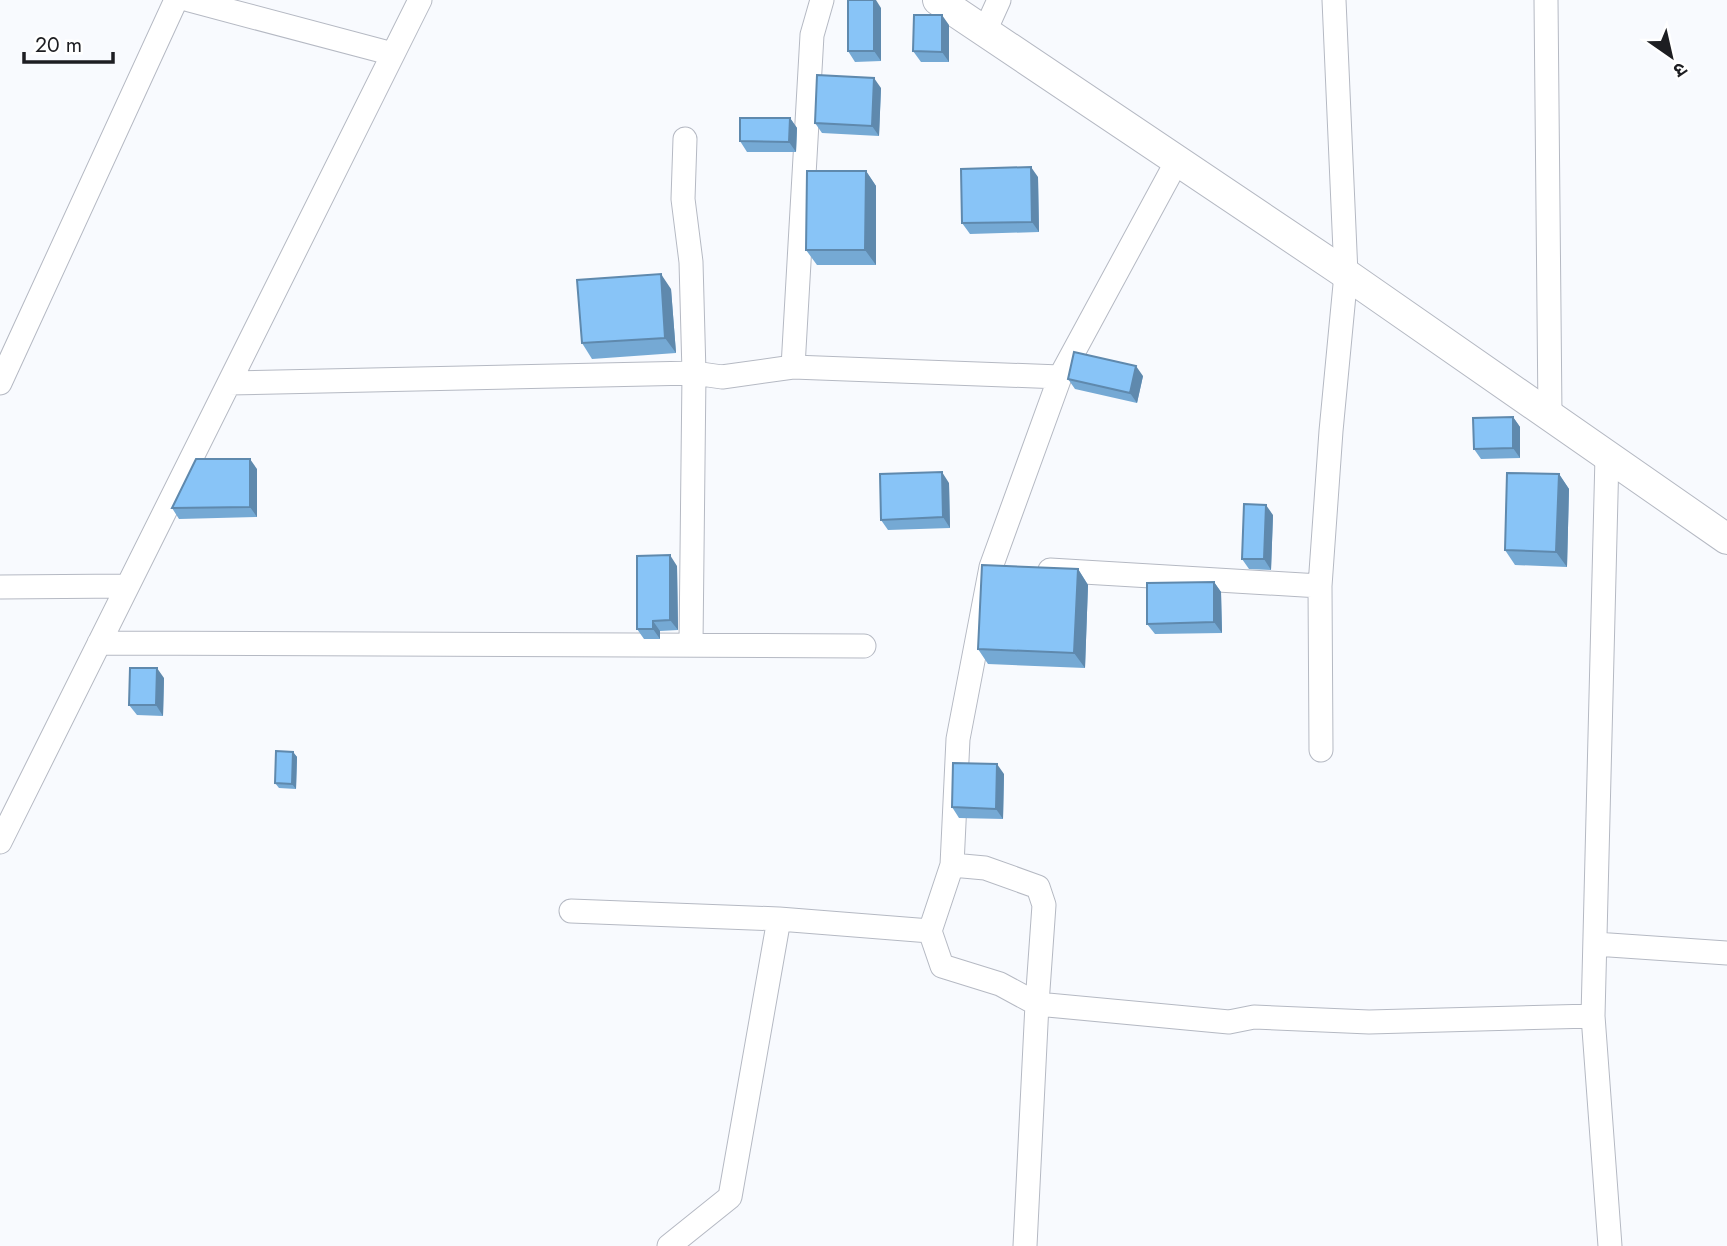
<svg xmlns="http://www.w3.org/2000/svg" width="1727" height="1246" viewBox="0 0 1727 1246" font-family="Jost,'Noto Sans Devanagari',sans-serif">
  <rect width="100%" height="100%" fill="#f8fafe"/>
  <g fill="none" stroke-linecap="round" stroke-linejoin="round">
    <!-- minor casing -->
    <g stroke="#b5b9c3" stroke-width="25">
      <path id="minor" d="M189 0 393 54
        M1546 0 1550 415
        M985 31 999 0
        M685 139 683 199 691 262 694 373 691 644
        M1177 161 1060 377 991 567 958 739 952 865 930 931 942 966 1000 984 1037 1004 1229 1022 1254 1017 1369 1022 1593 1016
        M793 367 812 35 822 0
        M0 383 176 0
        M229 383 694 373 722 377 793 367 1060 377
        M1607 456 1593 1016 1610 1246
        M1050 570 1320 586
        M0 587 127 586
        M99 643 864 646
        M1321 750 1320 586 1331 431 1346 274 1334 0
        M0 842 420 0
        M952 865 985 868 1038 887 1044 905 1037 1004 1025 1246
        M571 911 779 919 930 931
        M1595 944 1727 953
        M669 1246 730 1197 779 919"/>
    </g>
    <!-- tertiary casing -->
    <g stroke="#b5b9c3" stroke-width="32">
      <path id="tertiary" d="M938 0 1346 274 1727 539"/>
    </g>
    <!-- minor -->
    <use href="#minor" stroke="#fff" stroke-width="23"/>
    <!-- tertiary -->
    <use href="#tertiary" stroke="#fff" stroke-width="30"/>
  </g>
  <!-- wall -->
  <path fill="#75a9d4" d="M881 8V61L855 62 848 51Z
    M949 25V62H921L913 51Z
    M881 88 879 136 822 133 815 123Z
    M790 118 797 128 796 152H747L740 141Z
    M866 171 876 186V265H817L806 250Z
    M1038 177 1039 232 970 234 962 223Z
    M671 289 676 353 592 359 582 343Z
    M1143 376 1137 403 1075 389 1068 379Z
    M1513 417 1520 427V458L1481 459 1474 449Z
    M257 469V517L179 519 172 508Z
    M1559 474 1569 489 1567 567 1515 565 1505 550Z
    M949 483 950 528 888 530 881 520Z
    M1273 515 1271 570 1249 569 1242 559Z
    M677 566 678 630 660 631V639H644L637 629Z
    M1078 569 1088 585 1085 668 988 664 978 649Z
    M1214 582 1221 592 1222 633 1155 634 1147 624Z
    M164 678 163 716 137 715 129 705Z
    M293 752 297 757 296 789 279 788 275 783Z
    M1004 774 1003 819 959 818 952 807Z"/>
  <!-- shaded-wall -->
  <path fill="#5f89ad" d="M874 0H876L881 8V61L874 51Z
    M942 15 949 25V62L942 52Z
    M874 78 881 88 879 136 872 126Z
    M790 118 797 128 796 152 789 142Z
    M1031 167 1038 177 1039 232 1032 222Z
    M866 171 876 186V265L865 250Z
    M661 274 671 289 676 353 665 338Z
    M1136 366 1143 376 1137 403 1130 393Z
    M1513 417 1520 427V458L1513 448Z
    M250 459 257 469V517L250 507Z
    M942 472 949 483 950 528 943 517Z
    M1559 474 1569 489 1567 567 1556 552Z
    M1266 505 1273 515 1271 570 1264 559Z
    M670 555 677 566 678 630 670 620Z
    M1078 569 1088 585 1085 668 1074 653Z
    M1214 582 1221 592 1222 633 1214 622Z
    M653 621 660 631V639L653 629Z
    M157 668 164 678 163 716 156 705Z
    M293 752 297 757 296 789 292 784Z
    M997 764 1004 774 1003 819 996 809Z"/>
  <!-- building -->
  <path fill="#88c4f7" stroke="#5f89ad" stroke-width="2" d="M848 0H874V51H848Z
    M914 15H942V52L913 51Z
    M817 75 874 78 872 126 815 123Z
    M740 118H790L789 142 740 141Z
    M1031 167 1032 222 962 223 961 169Z
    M807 171H866L865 250H806Z
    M661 274 665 338 582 343 577 280Z
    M1074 352 1136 366 1130 393 1068 379Z
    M1513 417V448L1474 449 1473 418Z
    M196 459H250V507L172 508Z
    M942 472 943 517 881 520 880 474Z
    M1507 473 1559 474 1556 552 1505 550Z
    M1244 504 1266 505 1264 559H1242Z
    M670 555V620L653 621V629H637V556Z
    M982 565 1078 569 1074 653 978 649Z
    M1214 582V622L1147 624V583Z
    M130 668H157L156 705H129Z
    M276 751 293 752 292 784 275 783Z
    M953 763 997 764 996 809 952 807Z"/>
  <!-- north arrow -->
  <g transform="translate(1671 56) rotate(146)" stroke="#ffffff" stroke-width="5" paint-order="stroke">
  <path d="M0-5L12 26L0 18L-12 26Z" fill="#1d1e22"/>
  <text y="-10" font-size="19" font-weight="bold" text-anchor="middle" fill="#1d1e22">उ</text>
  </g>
  <!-- scale -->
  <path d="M24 52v10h89v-10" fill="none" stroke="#1d1e22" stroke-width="3.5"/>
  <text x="35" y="52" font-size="21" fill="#1d1e22" stroke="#ffffff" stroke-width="5" paint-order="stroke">20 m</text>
</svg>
